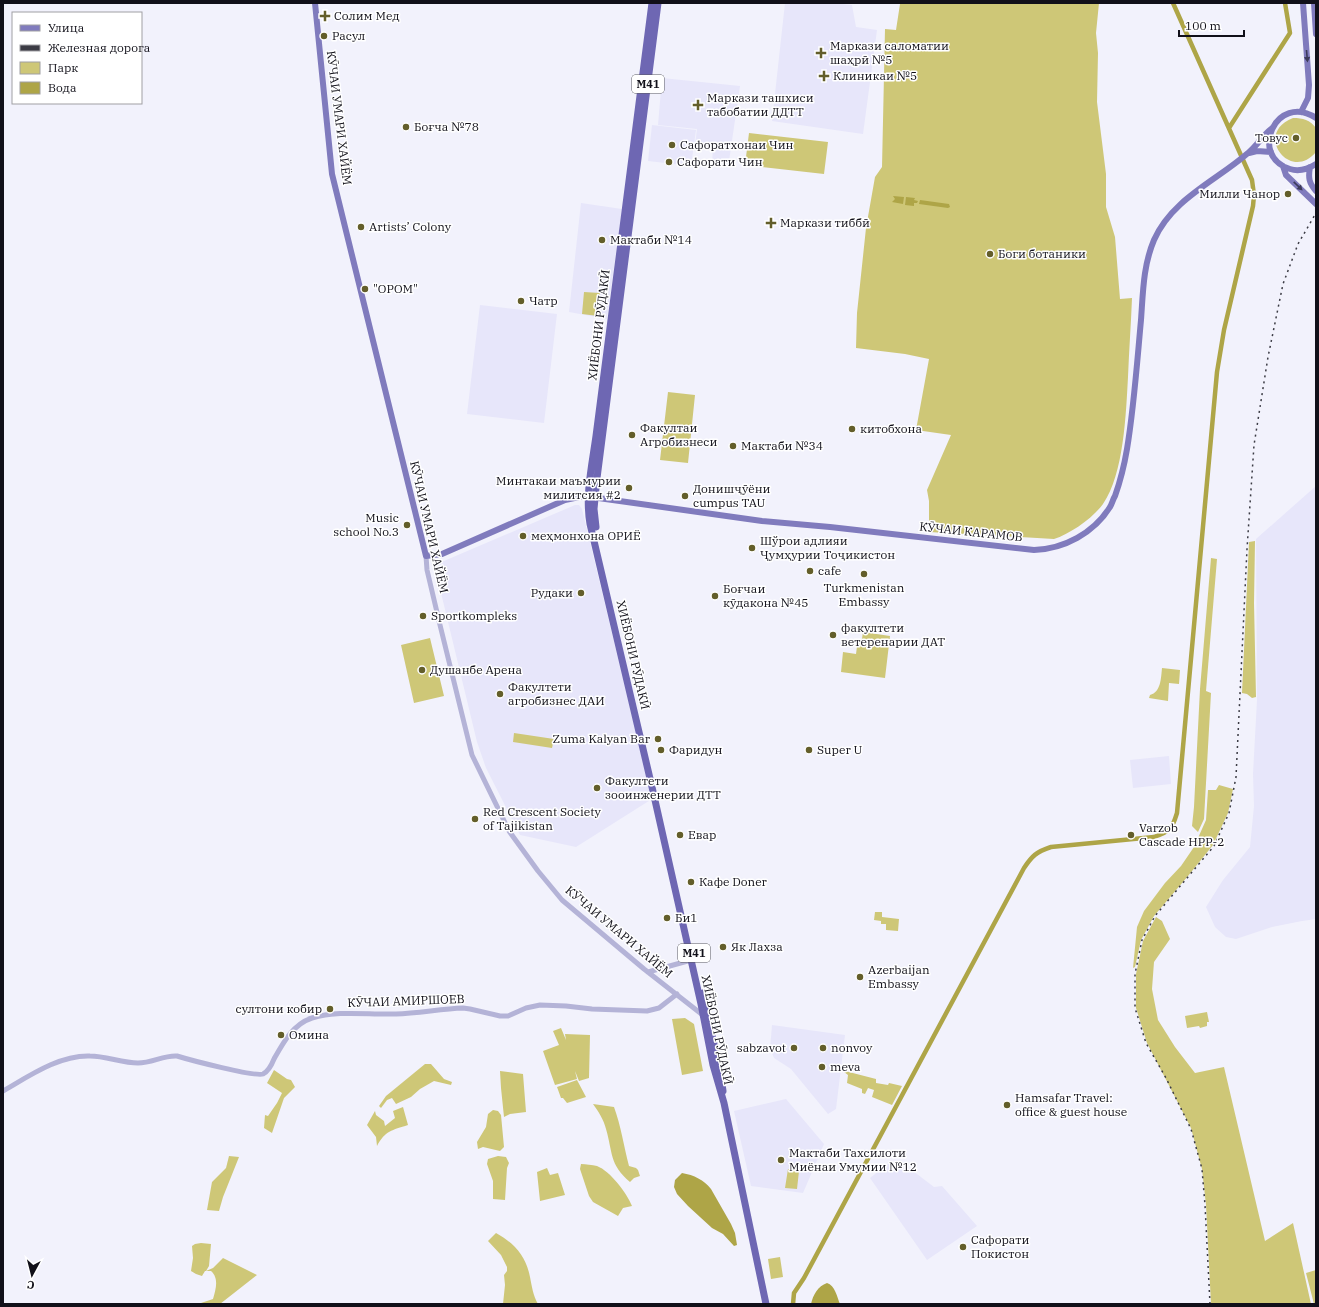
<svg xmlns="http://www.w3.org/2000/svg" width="1319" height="1307" viewBox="0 0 1319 1307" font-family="'IBM Plex Serif',serif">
  <rect width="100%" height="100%" fill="#f2f2fc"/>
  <!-- built -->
  <path fill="#e7e6fa" d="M785 3H834L852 5 856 27 877 30 863 134 772 121Z
    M662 78 740 86 728 168 712 165 713 148 695 145 697 129 658 125Z
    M652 125 696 130 691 166 648 161Z
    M581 203 622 209 607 319 569 312Z
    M480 305 557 314 544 423 467 414Z
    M1316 486V919L1302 921 1272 927 1236 939 1226 937 1215 927 1206 907 1223 880 1250 847 1254 806 1253 774 1257 700 1256 539Z
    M575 505H579L582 509 652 799 576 847 520 835 486 768 477 742 435 568 437 564Z
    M1169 756 1171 784 1133 788 1130 760Z
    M772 1025 845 1035 836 1109 828 1114 791 1069 774 1058 770 1049Z
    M786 1099 824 1144 803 1193 751 1186 734 1111Z
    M889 1163 913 1171 934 1187 942 1186 977 1226 927 1260 870 1178Z"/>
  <!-- green -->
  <path fill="#cec777" d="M908 3H1099L1096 33 1098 53 1097 102 1106 174V207L1115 237 1120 299 1132 298C1131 324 1129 351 1128 377 1126 413 1124 474 1103 504 1093 518 1070 534 1054 539L929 532V501L927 490 951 435 916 430 929 359 905 354 856 348 857 313 866 228 875 177 882 167 885 29 896 30 900 4H907Z
    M1293 118C1303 118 1310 120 1316 128V152C1290 183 1253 133 1293 118Z
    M749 133 828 142 824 174 745 165Z
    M584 292 600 293 598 316 582 314Z
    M668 392 695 395 688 463 660 460Z
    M1255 541 1254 603 1256 697 1252 698 1247 694 1242 693 1249 542Z
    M1211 558 1217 559 1206 691 1211 693 1204 819 1198 832 1192 826 1194 807 1200 689Z
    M863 632 890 636 885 678 841 672 843 652 856 654 858 639H862Z
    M430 638 444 696 414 703 401 645Z
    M1162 668 1180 670 1179 684 1169 683 1168 701 1149 698 1150 695C1161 692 1161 678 1162 668Z
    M514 733 554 739 552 748 513 742Z
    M1219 785 1233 789 1228 813 1213 845 1188 876 1154 916 1141 940 1135 967 1133 968 1137 927 1144 911 1165 883 1181 866 1194 847 1206 820 1208 790H1216Z
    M875 912H882V917L899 919 898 931 886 930V924H881V921L874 920Z
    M1156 917 1162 921 1170 939 1154 962 1152 989 1158 1020 1175 1047 1195 1073 1224 1067 1265 1241 1293 1223 1311 1304H1211L1206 1205 1202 1169 1191 1128 1147 1043 1136 1008V974L1143 941Z
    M1207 1012 1209 1022H1207V1026L1200 1028 1199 1026 1187 1028 1185 1016Z
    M685 1018 694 1024 703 1071 682 1075 672 1019Z
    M561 1028 566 1040 565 1034 590 1035 589 1078 579 1081 575 1071 577 1079 555 1085 543 1051 559 1045 553 1031Z
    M425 1064H431L444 1079 452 1082 451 1085 434 1081 420 1089 411 1097 396 1104 392 1098 387 1100 381 1108 379 1106 386 1096Z
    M274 1070 287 1079 291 1080 295 1087 284 1098 272 1133 264 1128 265 1115 268 1116 277 1103 282 1093 267 1083Z
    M500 1071 523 1074 526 1112 510 1114 504 1117 501 1088Z
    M845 1071 876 1079V1083L888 1085 889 1083 902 1086 892 1105 872 1097 874 1090 868 1088 865 1094 862 1093V1089L847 1083 848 1075 844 1072Z
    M577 1080 586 1097 567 1103 563 1098H561L557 1087Z
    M593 1104 614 1107C621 1126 624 1147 629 1166L636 1168 638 1170 640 1176 634 1178 630 1182C609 1164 613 1153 606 1129 604 1120 598 1111 593 1104Z
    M403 1107 408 1125C392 1130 385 1131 377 1146L376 1137 367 1125 375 1111 376 1115 384 1121 385 1126 395 1118 393 1111Z
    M493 1110 498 1111 501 1115 504 1147 500 1151 483 1147 478 1149 477 1142 486 1127 488 1114Z
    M229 1156 239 1157 223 1197 219 1211 207 1210 212 1182 226 1168Z
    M498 1156 506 1157 509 1163 507 1168 505 1200 493 1199V1181L487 1164 488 1159Z
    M581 1164C586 1164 592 1165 597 1166 610 1171 627 1193 632 1206L623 1208 618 1216 593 1202 589 1196 580 1169Z
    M547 1168 550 1175 558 1173 565 1195 540 1201 537 1172Z
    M788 1169 799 1171 797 1189 785 1188Z
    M496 1233C514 1243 526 1256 530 1277 532 1287 533 1295 538 1304H503L505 1285 504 1275 507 1271V1267L501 1255 488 1241Z
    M201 1243 211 1244 209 1266 206 1271 213 1268 223 1258 257 1275 220 1304H202L201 1303 213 1299C216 1289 219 1278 211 1271H205L202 1276 196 1274 191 1271 193 1258 192 1246 195 1244Z
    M780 1257 783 1277 771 1279 768 1259Z
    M1316 1270V1304H1314L1306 1273Z"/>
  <!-- water -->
  <path fill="#aea547" d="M893 196 904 197 903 204 892 202 895 199Z
    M906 197 915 198 914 200 918 201 917 203H914V206L905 205Z
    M920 200 949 204 950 207 948 208 919 204Z
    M682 1173C694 1175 704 1180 711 1189L731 1224 735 1233 737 1245 734 1246 723 1234 712 1228 688 1206 677 1194 674 1187 675 1180Z
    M827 1283C835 1285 837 1297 840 1304H811C813 1295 818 1286 827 1283Z"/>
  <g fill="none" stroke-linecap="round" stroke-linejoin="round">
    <!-- canal -->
    <path stroke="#aea547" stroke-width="4.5" d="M1229 128 1290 33 1285 3
      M793 1304 794 1293 804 1278 1024 868C1032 856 1036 852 1051 847L1154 837C1171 831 1172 829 1177 813L1217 372 1224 330 1253 206 1254 195 1252 180 1173 3"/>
    <!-- minor -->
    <path stroke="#b4b3d7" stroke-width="5" d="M426 556 427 570 440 625 472 755 509 831 538 871 562 900 644 969 704 1016
      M648 972 695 959
      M3 1091C29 1076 59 1055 90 1056 106 1056 122 1063 138 1063 152 1063 164 1055 177 1056 190 1060 255 1077 263 1074 269 1071 272 1064 274 1059 283 1043 293 1024 312 1018 339 1010 368 1015 396 1014 419 1013 441 1009 463 1008L470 1009 500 1016H508L526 1008 540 1005 566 1006 592 1009 647 1011 659 1008 677 994"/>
    <!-- major -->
    <path stroke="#807bbd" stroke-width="6" d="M315 3 332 174 426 556 442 554 565 500 584 496 762 521 830 527 1034 550C1064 549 1094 533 1110 507 1112 504 1113 499 1115 496 1121 479 1124 467 1127 449 1134 407 1137 363 1141 320 1143 293 1143 266 1154 240 1172 199 1216 181 1248 153 1257 146 1262 136 1271 129
      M1314 3 1316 34
      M1301 112 1308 98 1309 85 1303 3
      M1316 118C1276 92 1248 156 1290 169 1299 172 1308 169 1316 164
      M1249 153 1257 151 1271 152
      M1283 166 1286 175 1316 204
      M1310 167C1308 178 1309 183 1316 191"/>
    <!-- highway -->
    <path stroke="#6e67b3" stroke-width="7" d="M652 3 596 436C592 465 585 495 590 524L652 787 701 1004 713 1065 724 1103 766 1304
      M596 527 594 509 597 478 658 3
      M703 993 721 1077 723 1091"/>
    <!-- rail -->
    <path stroke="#3b3b44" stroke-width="1.5" stroke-dasharray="2 4" stroke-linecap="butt" d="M1210 1304 1205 1205 1202 1169 1191 1129 1166 1078 1146 1043 1135 1008V974L1142 940 1155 916 1214 846 1229 813 1236 777 1247 549 1254 445 1268 357 1283 284 1298 244 1316 213"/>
  </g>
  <!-- one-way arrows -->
  <defs><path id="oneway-solid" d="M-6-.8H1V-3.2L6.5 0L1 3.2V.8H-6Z"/></defs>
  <g fill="#3d3b5b">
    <use href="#oneway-solid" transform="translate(1307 56) rotate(85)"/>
    <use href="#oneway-solid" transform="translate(1298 186) rotate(44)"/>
  </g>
  <!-- markers -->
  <g fill="#635e2a" stroke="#fff" stroke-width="1.5">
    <path d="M323 10h4v4h4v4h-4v4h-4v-4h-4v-4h4z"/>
    <circle cx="324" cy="36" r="4"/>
    <path d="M819 47h4v4h4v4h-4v4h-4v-4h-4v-4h4z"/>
    <path d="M822 70h4v4h4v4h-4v4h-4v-4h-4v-4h4z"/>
    <path d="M696 99h4v4h4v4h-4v4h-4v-4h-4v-4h4z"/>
    <circle cx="406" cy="127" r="4"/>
    <circle cx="1296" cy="138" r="4"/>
    <circle cx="672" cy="145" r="4"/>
    <circle cx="669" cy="162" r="4"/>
    <circle cx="1288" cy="194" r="4"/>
    <path d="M769 217h4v4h4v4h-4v4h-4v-4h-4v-4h4z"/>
    <circle cx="361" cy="227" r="4"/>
    <circle cx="602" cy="240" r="4"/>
    <circle cx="990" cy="254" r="4"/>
    <circle cx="365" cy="289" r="4"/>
    <circle cx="521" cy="301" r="4"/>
    <circle cx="852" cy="429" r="4"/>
    <circle cx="632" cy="435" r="4"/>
    <circle cx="733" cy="446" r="4"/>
    <circle cx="629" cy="488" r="4"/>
    <circle cx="685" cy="496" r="4"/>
    <circle cx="407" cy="525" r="4"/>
    <circle cx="523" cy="536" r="4"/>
    <circle cx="752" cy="548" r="4"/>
    <circle cx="810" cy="571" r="4"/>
    <circle cx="864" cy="574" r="4"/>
    <circle cx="581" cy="593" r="4"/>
    <circle cx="715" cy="596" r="4"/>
    <circle cx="423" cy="616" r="4"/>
    <circle cx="833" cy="635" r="4"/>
    <circle cx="422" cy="670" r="4"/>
    <circle cx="500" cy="694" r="4"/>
    <circle cx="658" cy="739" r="4"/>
    <circle cx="661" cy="750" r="4"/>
    <circle cx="809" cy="750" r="4"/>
    <circle cx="597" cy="788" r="4"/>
    <circle cx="475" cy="819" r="4"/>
    <circle cx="680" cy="835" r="4"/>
    <circle cx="1131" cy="835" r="4"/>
    <circle cx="691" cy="882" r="4"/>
    <circle cx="667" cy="918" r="4"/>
    <circle cx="723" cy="947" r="4"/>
    <circle cx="860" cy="977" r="4"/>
    <circle cx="330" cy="1009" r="4"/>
    <circle cx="281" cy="1035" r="4"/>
    <circle cx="794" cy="1048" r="4"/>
    <circle cx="823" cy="1048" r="4"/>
    <circle cx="822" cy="1067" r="4"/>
    <circle cx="1007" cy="1105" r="4"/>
    <circle cx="781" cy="1160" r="4"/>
    <circle cx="963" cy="1247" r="4"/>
  </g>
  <g text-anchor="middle" stroke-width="3" stroke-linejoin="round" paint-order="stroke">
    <!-- shield labels -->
    <g fill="#fff" stroke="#58585e" stroke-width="1">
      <rect x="632" y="75" width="32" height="18" rx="3"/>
      <rect x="678" y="944" width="32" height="18" rx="3"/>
    </g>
    <g font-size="11" font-weight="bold" fill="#111019">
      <text x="648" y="88">M41</text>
      <text x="694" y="957">M41</text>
    </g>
    <!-- poi labels -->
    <g font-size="12" fill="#111019" stroke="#fff" text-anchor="start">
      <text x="334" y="20">Солим Мед</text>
      <text x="332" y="40">Расул</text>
      <text x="830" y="50">Маркази саломатии<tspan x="830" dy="14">шаҳрӣ №5</tspan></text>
      <text x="833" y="80">Клиникаи №5</text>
      <text x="707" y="102">Маркази ташхиси<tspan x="707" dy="14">табобатии ДДТТ</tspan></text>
      <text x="414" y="131">Боғча №78</text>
      <text x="1288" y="142" text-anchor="end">Товус</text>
      <text x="680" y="149">Сафоратхонаи Чин</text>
      <text x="677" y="166">Сафорати Чин</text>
      <text x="1280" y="198" text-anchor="end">Милли Чанор</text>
      <text x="780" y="227">Маркази тиббӣ</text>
      <text x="369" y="231">Artists’ Colony</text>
      <text x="610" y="244">Мактаби №14</text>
      <text x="998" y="258">Боги ботаники</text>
      <text x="373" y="293">"OPOM"</text>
      <text x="529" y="305">Чатр</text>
      <text x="640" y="432">Факултаи<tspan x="640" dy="14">Агробизнеси</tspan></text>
      <text x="860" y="433">китобхона</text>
      <text x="741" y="450">Мактаби №34</text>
      <text x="621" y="485" text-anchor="end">Минтакаи маъмурии<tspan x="621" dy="14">милитсия #2</tspan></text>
      <text x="693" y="493">Донишҷӯёни<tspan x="693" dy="14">cumpus TAU</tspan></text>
      <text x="399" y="522" text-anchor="end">Music<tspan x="399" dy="14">school No.3</tspan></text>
      <text x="531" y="540">меҳмонхона ОРИЁ</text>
      <text x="760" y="545">Шўрои адлияи<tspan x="760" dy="14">Ҷумҳурии Тоҷикистон</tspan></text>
      <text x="818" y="575">cafe</text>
      <text x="864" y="592" text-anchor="middle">Turkmenistan<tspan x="864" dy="14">Embassy</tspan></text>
      <text x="723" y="593">Боғчаи<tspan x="723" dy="14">кӯдакона №45</tspan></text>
      <text x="573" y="597" text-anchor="end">Рудаки</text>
      <text x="431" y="620">Sportkompleks</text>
      <text x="841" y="632">факултети<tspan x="841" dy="14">ветеренарии ДАТ</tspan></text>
      <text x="430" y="674">Душанбе Арена</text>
      <text x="508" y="691">Факултети<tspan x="508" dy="14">агробизнес ДАИ</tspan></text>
      <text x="650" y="743" text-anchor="end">Zuma Kalyan Bar</text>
      <text x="669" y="754">Фаридун</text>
      <text x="817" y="754">Super U</text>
      <text x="605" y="785">Факултети<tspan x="605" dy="14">зооинженерии ДТТ</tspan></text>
      <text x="483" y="816">Red Crescent Society<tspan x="483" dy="14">of Tajikistan</tspan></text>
      <text x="1139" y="832">Varzob<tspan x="1139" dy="14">Cascade HPP-2</tspan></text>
      <text x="688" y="839">Евар</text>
      <text x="699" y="886">Кафе Doner</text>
      <text x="675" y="922">Би1</text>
      <text x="731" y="951">Як Лахза</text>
      <text x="868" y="974">Azerbaijan<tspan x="868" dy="14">Embassy</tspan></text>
      <text x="322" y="1013" text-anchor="end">султони кобир</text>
      <text x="289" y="1039">Омина</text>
      <text x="786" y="1052" text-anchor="end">sabzavot</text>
      <text x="831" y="1052">nonvoy</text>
      <text x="830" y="1071">meva</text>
      <text x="1015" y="1102">Hamsafar Travel:<tspan x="1015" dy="14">office &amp; guest house</tspan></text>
      <text x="789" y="1157">Мактаби Тахсилоти<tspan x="789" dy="14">Миёнаи Умумии №12</tspan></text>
      <text x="971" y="1244">Сафорати<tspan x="971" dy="14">Покистон</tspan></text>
    </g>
    <!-- street labels -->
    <g font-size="12" fill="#111019" stroke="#fff">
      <text transform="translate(339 118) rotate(83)" y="4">КӮЧАИ УМАРИ ХАЙЁМ</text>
      <text transform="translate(599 325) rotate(-83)" y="4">ХИЁБОНИ РӮДАКӢ</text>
      <text transform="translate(429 527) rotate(77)" y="4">КӮЧАИ УМАРИ ХАЙЁМ</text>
      <text transform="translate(971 532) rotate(6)" y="4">КӮЧАИ КАРАМОВ</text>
      <text transform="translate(633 655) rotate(77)" y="4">ХИЁБОНИ РӮДАКӢ</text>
      <text transform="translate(619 932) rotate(40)" y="4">КӮЧАИ УМАРИ ХАЙЁМ</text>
      <text transform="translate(406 1001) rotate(-2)" y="4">КӮЧАИ АМИРШОЕВ</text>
      <text transform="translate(717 1030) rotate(78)" y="4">ХИЁБОНИ РӮДАКӢ</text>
    </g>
  </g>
  <!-- border -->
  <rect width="1319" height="1307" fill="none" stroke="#111019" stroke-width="8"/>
  <!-- legend -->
  <rect x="12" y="12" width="130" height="92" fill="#ffffff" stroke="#a09fa3"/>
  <rect x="20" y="25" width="20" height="6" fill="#807bbd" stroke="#a09fa3"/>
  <text x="48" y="32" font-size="12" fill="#111019">Улица</text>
  <rect x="20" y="45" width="20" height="6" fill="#3b3b44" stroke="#a09fa3"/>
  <text x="48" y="52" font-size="12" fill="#111019">Железная дорога</text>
  <rect x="20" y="62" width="20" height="12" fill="#cec777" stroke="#a09fa3"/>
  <text x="48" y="72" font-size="12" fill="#111019">Парк</text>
  <rect x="20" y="82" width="20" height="12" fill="#aea547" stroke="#a09fa3"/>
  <text x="48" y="92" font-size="12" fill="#111019">Вода</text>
  <!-- north arrow -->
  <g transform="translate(32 1275) rotate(187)" stroke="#ffffff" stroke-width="3" paint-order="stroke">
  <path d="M0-3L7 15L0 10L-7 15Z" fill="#111019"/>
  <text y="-6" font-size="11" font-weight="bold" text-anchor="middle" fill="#111019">С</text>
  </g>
  <!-- scale -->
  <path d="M1179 30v6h65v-6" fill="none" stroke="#111019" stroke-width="2"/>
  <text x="1185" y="30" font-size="12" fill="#111019" stroke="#ffffff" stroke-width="3" paint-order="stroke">100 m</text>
</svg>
